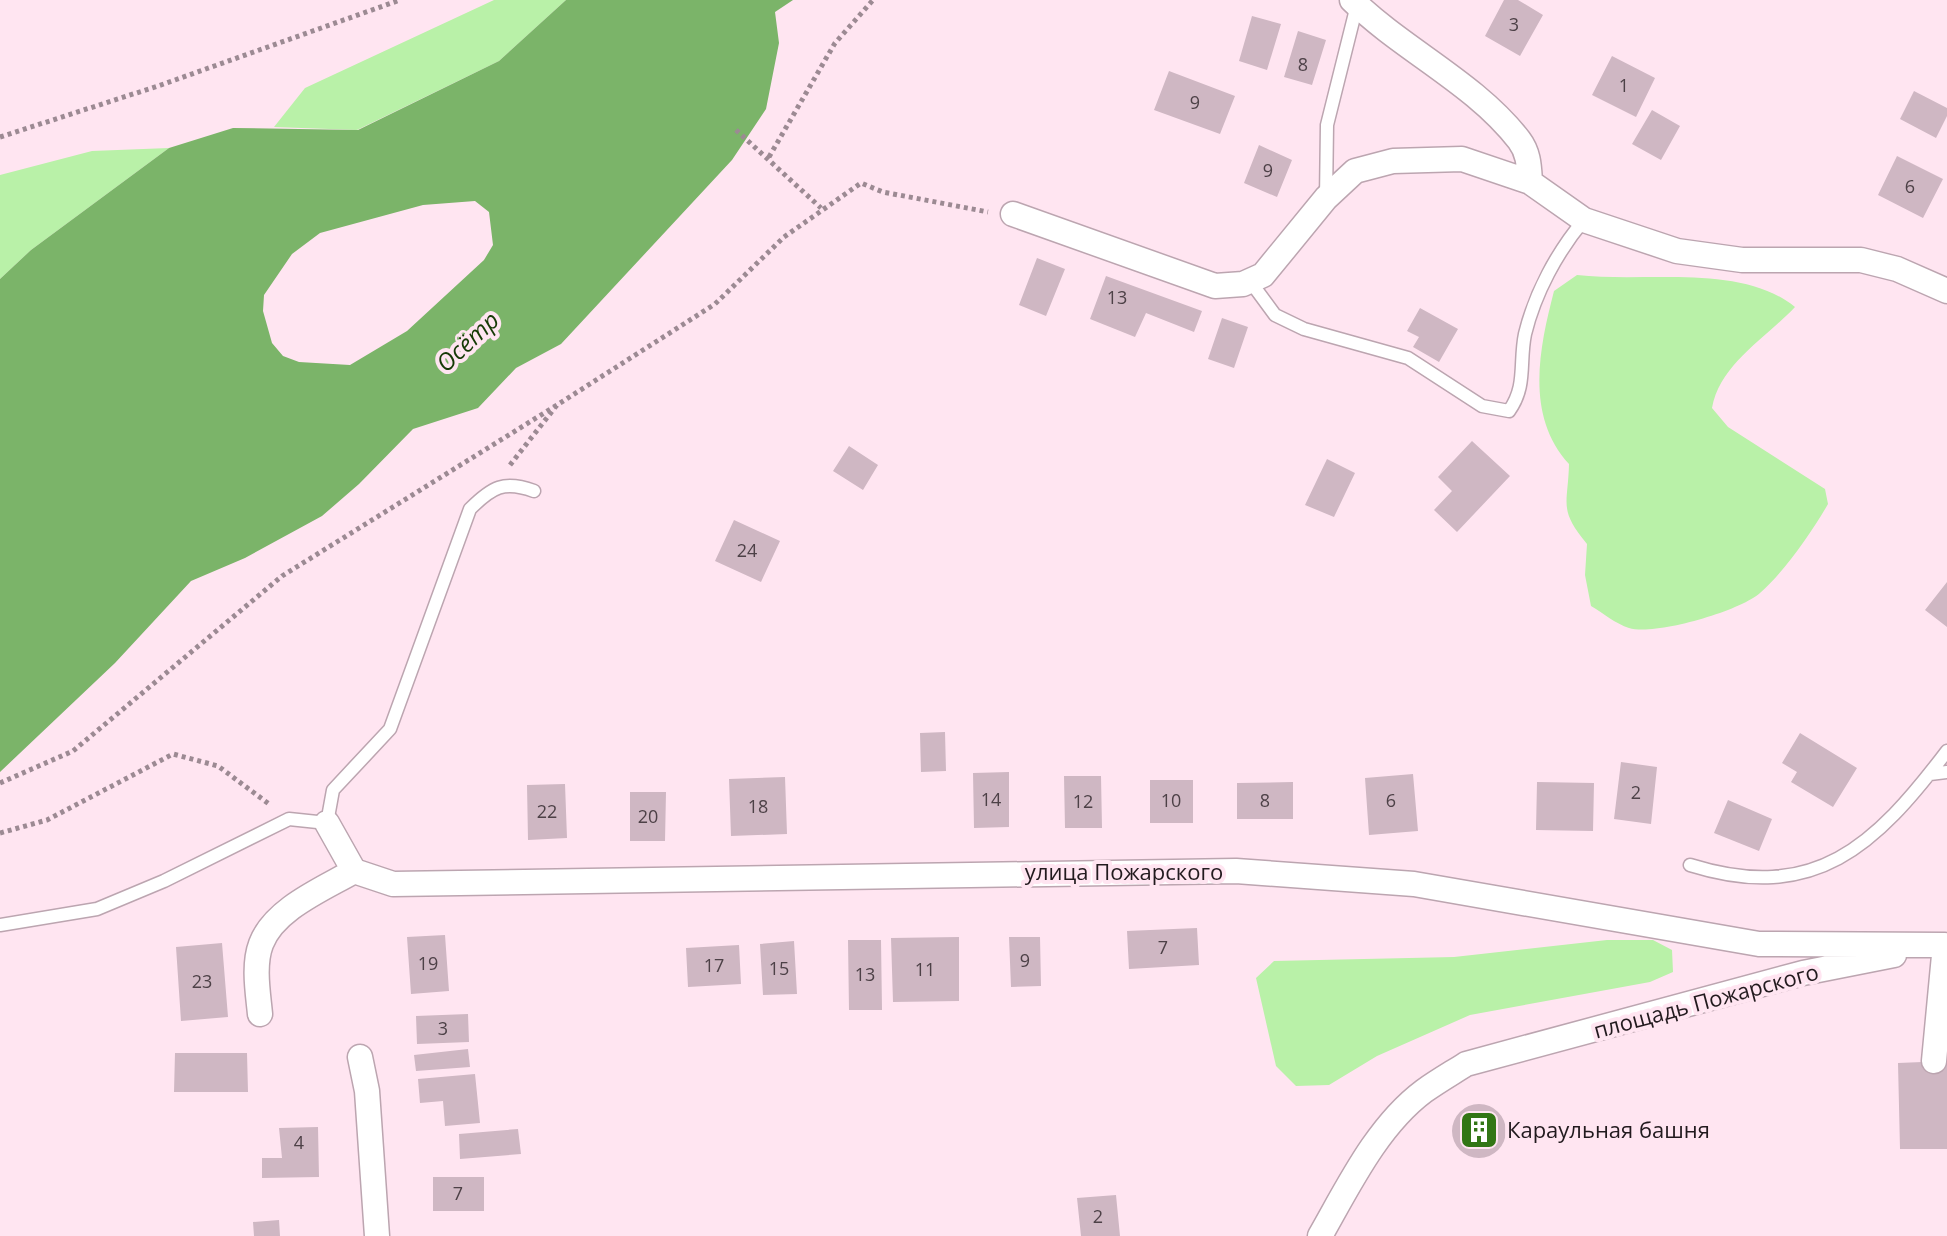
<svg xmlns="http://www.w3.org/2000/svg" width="1947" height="1236" viewBox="0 0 1947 1236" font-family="'Open Sans',sans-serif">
  <rect width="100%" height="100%" fill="#ffe5f1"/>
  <!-- green -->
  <path fill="#b9f1a8" d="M494 0H566L499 61 357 130 274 127 305 88Z
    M169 148 31 250 0 279V175L92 151Z
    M1577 275C1644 283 1741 263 1795 307 1766 338 1720 364 1712 408L1728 427 1825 489 1828 504C1812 532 1784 572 1760 593 1740 611 1655 636 1629 628 1616 624 1603 613 1591 606L1585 575 1587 544C1558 509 1568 505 1569 464 1525 416 1539 349 1554 291Z
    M1607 940H1653L1672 950 1673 972 1650 982 1470 1015 1377 1056 1329 1085 1296 1086 1276 1066 1256 978 1274 961 1454 957Z"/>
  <!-- water -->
  <path fill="#7bb469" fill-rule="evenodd" d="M566 0H793L775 12 779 43 766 109 732 160 561 344 516 368 478 408 413 429 359 484 322 516 245 558 191 581 115 663 0 772V279L31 250 169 148 233 128 358 130 499 61ZM475 201 489 212 493 245 484 260 407 331 350 365 299 362 283 356 272 343 263 311 264 295 292 254 320 233 423 205Z"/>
  <!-- building -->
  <path fill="#cfb7c3" d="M1504 0H1518L1543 15 1520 56 1485 36Z
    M1252 16 1281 24 1267 70 1239 61Z
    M1298 31 1326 40 1312 85 1284 77Z
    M1612 56 1655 78 1636 117 1592 95Z
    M1169 71 1235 96 1220 134 1154 110Z
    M1914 91 1947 108V116L1936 138 1900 119Z
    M1652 110 1680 126 1661 160 1632 144Z
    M1259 145 1292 160 1277 197 1244 183Z
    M1897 156 1943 179 1923 218 1878 195Z
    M1037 258 1065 269 1046 316 1019 305Z
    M1106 276 1202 311 1194 332 1146 313 1135 337 1090 319Z
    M1420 308 1458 329 1439 362 1413 347 1419 337 1407 331Z
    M1222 318 1248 327 1234 368 1208 359Z
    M1472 441 1510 476 1457 532 1434 510 1452 491 1438 477Z
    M849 446 878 465 863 490 833 471Z
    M1327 459 1355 473 1334 517 1305 505Z
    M734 520 780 541 761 582 715 561Z
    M1947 582V627L1925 610Z
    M945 732 946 771 921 772 920 733Z
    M1800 733 1857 768 1833 807 1791 782 1797 772 1782 763Z
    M1621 762 1657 767 1651 824 1614 819Z
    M1009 772V827L974 828 973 773Z
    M1413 774 1418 831 1369 835 1365 778Z
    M1064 776H1101L1102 828H1065Z
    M785 777 787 834 731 836 729 779Z
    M1150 780H1193V823H1150Z
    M1293 782V819H1237V783Z
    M1537 782 1594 783 1593 831 1536 830Z
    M565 784 567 838 528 840 527 785Z
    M630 792H666L665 841H630Z
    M1728 800 1772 819 1759 851 1714 833Z
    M1197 928 1199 965 1129 969 1127 931Z
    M445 935 449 991 411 994 407 937Z
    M959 937V1001L893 1002 891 938Z
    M1009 937H1040L1041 986 1011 987Z
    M848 940H881L882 1010H849Z
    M794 941 797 994 763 995 760 944Z
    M222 943 228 1017 181 1021 176 947Z
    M739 945 741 984 688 987 686 948Z
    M468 1014 469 1042 417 1044 416 1016Z
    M468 1049 470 1067 416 1071 414 1055Z
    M175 1053H247L248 1092H174Z
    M1947 1061V1149H1900L1898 1063Z
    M475 1074 480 1123 445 1126 443 1101 420 1103 418 1079Z
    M1452 1131a27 27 0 1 1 54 0a27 27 0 1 1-54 0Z
    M318 1127 319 1177 262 1178V1158H282L279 1128Z
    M518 1129 521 1154 460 1159 459 1134Z
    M433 1177H484V1211H433Z
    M1116 1195 1120 1236H1081L1077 1198Z
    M279 1220 280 1236H254L253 1222Z"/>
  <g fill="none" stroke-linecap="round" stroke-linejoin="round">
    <!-- service casing -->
    <g stroke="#bca5b0" stroke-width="15">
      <path id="service" d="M1326 198 1327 125 1357 5
        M1250 281 1275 315 1304 329 1408 358 1482 406 1509 411C1527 386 1519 363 1525 334 1535 293 1557 252 1584 220
        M1930 774 1947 772
        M1690 865C1815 904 1875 846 1947 751
        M0 925 97 909 164 881 289 819 327 823 333 790 390 729 470 509C492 487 504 480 534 491"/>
    </g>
    <!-- minor casing -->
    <g stroke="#bca5b0" stroke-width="27">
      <path id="minor" d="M1352 0C1403 50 1475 83 1519 140 1529 153 1529 167 1530 182
        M1013 214 1215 286 1243 284 1263 275 1326 198 1355 171 1393 161 1462 159 1530 182 1584 220 1677 251 1742 260H1861L1897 269 1947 291
        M327 823 354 871 393 884 1236 871 1414 884 1759 944 1945 945 1934 1061
        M260 1014C258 993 253 965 261 944 274 909 323 889 354 871
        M360 1057 367 1091 377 1236
        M1320 1236C1348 1187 1377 1126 1424 1091 1438 1081 1452 1073 1466 1064L1803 973 1894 955"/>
    </g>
    <!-- path -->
    <path stroke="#9c8a93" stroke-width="5" stroke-dasharray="4 4" stroke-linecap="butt" d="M736 130 821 208
      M0 137 158 86 400 0
      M769 157 835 43 873 0
      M510 465 557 405 715 304 784 237 861 183 883 192 988 212
      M0 783 73 751 282 576 557 405
      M0 833 47 820 173 754 218 766 269 804"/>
    <!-- service -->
    <use href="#service" stroke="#fff" stroke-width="12"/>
    <!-- minor -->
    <use href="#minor" stroke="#fff" stroke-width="24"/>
  </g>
  <!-- icons -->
  <defs>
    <g id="building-square" transform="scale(2)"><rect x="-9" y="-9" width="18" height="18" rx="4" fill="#327615" stroke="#ffe5f1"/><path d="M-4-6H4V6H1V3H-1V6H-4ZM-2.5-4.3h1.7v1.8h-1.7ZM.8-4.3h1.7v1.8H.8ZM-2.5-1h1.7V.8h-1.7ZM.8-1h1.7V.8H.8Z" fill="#fff"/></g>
  </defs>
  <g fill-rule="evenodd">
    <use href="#building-square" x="1479" y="1130"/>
  </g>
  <g text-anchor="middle" stroke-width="8" stroke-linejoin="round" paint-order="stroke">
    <!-- number labels -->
    <g font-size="18" fill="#4d4147">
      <text x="1514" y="31">3</text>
      <text x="1303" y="71">8</text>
      <text x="1624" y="92">1</text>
      <text x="1195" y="109">9</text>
      <text x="1268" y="177">9</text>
      <text x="1910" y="193">6</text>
      <text x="1117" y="304">13</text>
      <text x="747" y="557">24</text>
      <text x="1636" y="799">2</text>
      <text x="991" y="806">14</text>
      <text x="1171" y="807">10</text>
      <text x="1265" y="807">8</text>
      <text x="1391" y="807">6</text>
      <text x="1083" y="808">12</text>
      <text x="758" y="813">18</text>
      <text x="547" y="818">22</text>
      <text x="648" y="823">20</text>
      <text x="1163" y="954">7</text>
      <text x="1025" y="967">9</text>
      <text x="428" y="970">19</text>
      <text x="714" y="972">17</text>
      <text x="779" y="975">15</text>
      <text x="925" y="976">11</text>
      <text x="865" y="981">13</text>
      <text x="202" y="988">23</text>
      <text x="443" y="1035">3</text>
      <text x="299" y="1149">4</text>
      <text x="458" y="1200">7</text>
      <text x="1098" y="1223">2</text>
    </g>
    <!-- street labels -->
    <g font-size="22" fill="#221a1e" stroke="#ffe5f1">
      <text x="1124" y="880">улица Пожарского</text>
      <text transform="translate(1706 1001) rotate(-15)" y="8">площадь Пожарского</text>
    </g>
    <!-- poi labels -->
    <g font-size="22" fill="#221a1e" stroke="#ffe5f1" text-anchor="start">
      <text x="1507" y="1138">Караульная башня</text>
    </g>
    <!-- water labels -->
    <g font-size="24" font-style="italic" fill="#153a05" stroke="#ffe5f1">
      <text transform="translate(468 342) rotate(-43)" y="8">Осётр</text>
    </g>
  </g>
</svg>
